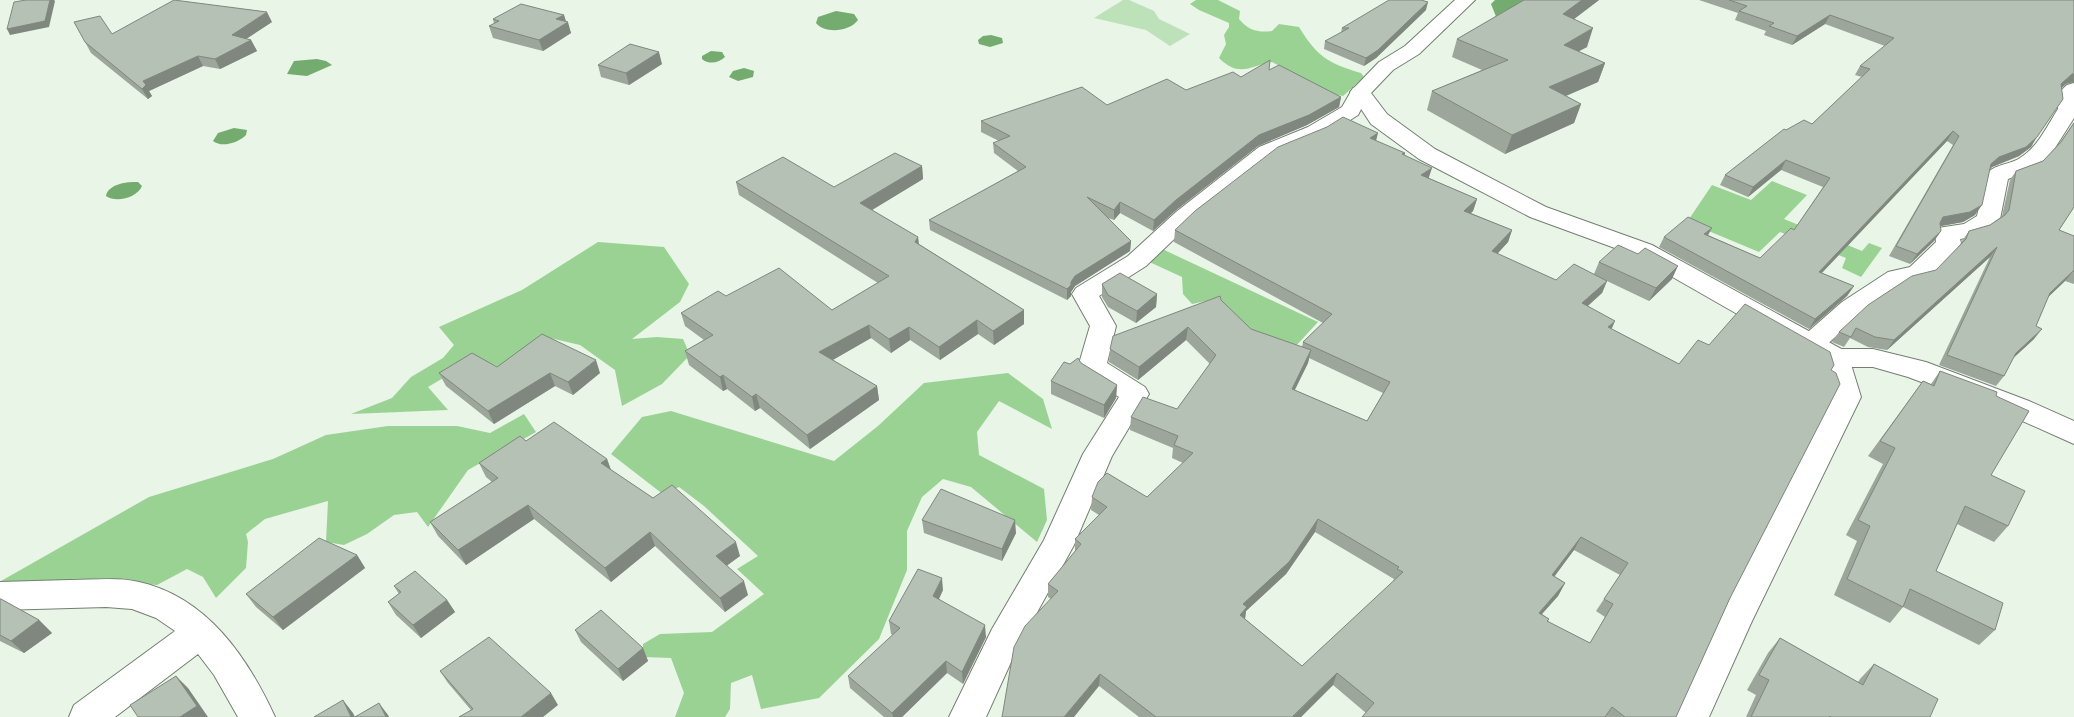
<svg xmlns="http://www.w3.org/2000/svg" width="2074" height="717" viewBox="0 0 2074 717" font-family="Helvetica,sans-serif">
  <rect width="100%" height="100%" fill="#e8f5e7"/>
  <!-- green -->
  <path fill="#bde1b9" d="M1123 0H1129L1154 11 1159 19 1190 34 1170 46 1146 30 1094 18Z"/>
  <!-- forest -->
  <path fill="#9ad294" d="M1196 0H1218L1240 11 1239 19C1248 30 1258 33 1272 31L1279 24 1299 27C1317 56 1327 63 1361 73L1364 77 1343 96C1316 92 1296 73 1272 62 1250 66 1239 78 1219 58L1226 44 1224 35 1229 27V23L1199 10 1190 4Z
    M1772 181 1807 195 1784 219 1862 251 1869 243 1882 248 1861 277 1842 268 1846 258 1780 232 1759 252 1687 222 1712 185 1751 200Z
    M598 242 664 247 689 284 680 302 632 339 657 337 683 339 690 355 662 384 622 406 615 370 580 345 550 338 501 368 477 358 428 387 448 410 351 414 392 398 411 377 443 358 454 345 439 327 522 290Z
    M1160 248 1318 322 1294 348 1257 335 1215 299 1192 304 1183 294 1182 277 1145 260Z
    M1008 373 1043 399 1052 429 999 401 977 432 979 455 1044 489 1047 520 1037 542 971 487 943 479 922 497 907 531V570L879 639 819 698 761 709 752 675 731 683 730 709 725 717H675L684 693 671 658 643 657V644L660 634 712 632 764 594 737 569 758 556 704 506 679 487 664 495 611 454 642 417 671 411 834 461 878 426 924 383Z
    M524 414 536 432 468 470 428 527 417 512 394 515 367 534 344 545 326 542 328 501 265 519 246 534 248 542 246 568 216 598 203 577 187 569 157 585 114 581 41 583 1 581 149 497 273 459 326 435 388 426H457L490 433Z"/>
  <!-- water -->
  <path fill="#74ab6f" d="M1495 0H1550L1497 19 1491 4Z
    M836 11 854 14 858 20C849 32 825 34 816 23L818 17Z
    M991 35 1002 38 1003 43 990 47 979 44 978 40 983 36Z
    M711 51 722 52 725 57C719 63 709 65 702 59V56Z
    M317 59 326 61 332 65 307 76 287 74 294 61Z
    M744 68 754 71 753 77 738 81 729 77 733 71Z
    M234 128 247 130 246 135C238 143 222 148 213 141L218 133Z
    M134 182H138L142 186C137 198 116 203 106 196 108 185 124 182 134 182Z"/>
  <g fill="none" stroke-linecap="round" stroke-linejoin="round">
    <!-- street casing -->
    <g stroke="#747f72" stroke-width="2">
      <path id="street" d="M2074 83V118L2053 151 2035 169 2008 179 2000 219C1991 232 1975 237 1960 239L1961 243 1958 248 1928 279 1905 284 1860 314 1821 350 1811 353 1801 350 1797 344 1801 338 1842 302 1888 272 1910 267 1936 242 1935 233 1938 228 1964 224 1977 216 1986 175C1993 164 2010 165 2020 158 2038 147 2047 126 2058 109L2056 95 2067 85Z
        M1360 86 1367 88 1370 92 1358 115 1324 137 1275 157 1192 222 1146 266 1099 296 1116 326 1107 363 1145 387 1149 394 1112 456 1074 545 1017 649 986 717H949L992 629 1044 540 1083 454 1119 397 1082 374 1078 367 1090 326 1072 294 1076 288 1128 256 1176 212 1259 147 1308 127 1342 107 1353 88Z
        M1835 349H1873L1926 362 2029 401 2074 421V444L2009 415 1908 377 1873 367H1835L1825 365 1821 358 1825 351Z
        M70 580C93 580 117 577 139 582 207 597 248 658 275 717H238L214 675 198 654 115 717H69L74 705 175 631 156 618 132 609 106 607 0 610V582Z"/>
    </g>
    <!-- secondary casing -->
    <g stroke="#747f72" stroke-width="2">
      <path id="secondary" d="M1455 0H1475L1419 54 1393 70 1371 93 1387 114 1435 149 1546 207 1652 245 1845 351 1849 358 1861 397 1752 621 1709 717H1673L1723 611 1833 397 1823 363 1634 255 1530 217 1419 159 1371 124 1350 92 1379 62 1405 46Z"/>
    </g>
    <!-- street -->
    <use href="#street" fill="#fff" fill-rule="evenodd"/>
    <!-- secondary -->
    <use href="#secondary" fill="#fff" fill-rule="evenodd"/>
  </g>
  <!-- wall -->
  <path fill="#9ca69b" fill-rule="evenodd" d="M1524 0H1599L1574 19 1587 47 1578 51 1605 63 1598 82 1566 96 1581 104 1574 123 1505 154 1427 110 1432 91 1482 70 1452 57 1457 39Z
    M1699 0H2074L2066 84 2061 88 2031 147 2019 156 1992 167 1990 169 1975 215 1963 222 1940 226 1941 231 1934 241 1910 264 1889 256 1953 145 1947 141 1822 273 1854 286 1847 296 1809 329 1659 247 1664 237 1708 235 1760 258 1794 230 1823 187 1781 170 1748 197 1720 185 1725 175 1786 130 1812 124 1862 77 1855 75 1860 66 1885 46 1825 24 1792 45 1764 35 1766 31 1735 20 1738 13Z
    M1426 10 1376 58 1364 66 1324 49 1325 41 1341 33 1342 28Z
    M564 15 566 21 571 33 543 51 493 38 489 26 494 24 493 19Z
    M272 22 246 39 251 40 257 51 220 69 203 66 149 91 152 96 148 99 91 53 85 42 112 34Z
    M662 64 629 85 601 77 598 65Z
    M1269 70 1341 97 1339 107 1307 125 1258 146 1175 211 1153 231 1120 213 1114 220 1108 218 1131 241 1130 251 1075 286 1071 292V296L1067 300 930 230 929 220 1018 171 994 153 993 143 999 141 981 132V121L1107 105 1186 90Z
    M2074 122V207L2059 230 2074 236V284L2065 281 2048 297 2036 326 2034 339 2013 358 2004 376 1996 386 1939 365 1990 257 1887 350 1868 347 1850 338 1844 347 1832 342 1839 332 1936 270 1961 245 1962 241 1969 231 1990 225 2002 216 2010 180 2016 171 2043 161 2059 144Z
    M1376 141 1405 153V156L1429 178 1477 199 1473 211 1471 213 1512 230 1508 242 1497 254 1556 280 1594 274 1599 262 1672 279 1649 301 1607 281 1602 293 1588 306 1612 329 1679 364 1709 345 1831 370 1730 598 1676 717H1362L1366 713 1333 685 1301 717H1139L1099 686 1051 599 1048 597V584L1075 552V539L1099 515 1091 510 1092 497H1147L1183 463 1172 458 1173 448 1130 430 1131 417 1177 409 1210 364 1186 340 1138 380 1109 362 1110 349 1221 300 1251 329 1302 347 1303 342 1323 323 1174 242 1175 230ZM1309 358 1383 393 1367 421 1295 390 1308 363ZM1315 532 1394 579 1393 581V582L1302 666 1245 619 1246 611 1286 574ZM1574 550 1620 575 1596 611 1605 617 1590 643 1548 622 1549 619 1542 614 1558 596 1565 583 1554 576Z
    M922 166 923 179 872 210 918 237 919 244 1024 310V324L994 345 978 334 940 360 910 340 891 353 871 338 833 360 877 386 879 400 810 449 760 408 755 411 727 389 723 391 689 365 685 351 704 340 685 326 681 313 726 296 832 310 878 283 739 195 736 182 834 187Z
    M1102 284 1157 294 1156 307 1136 323 1108 307 1102 297Z
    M1081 363 1117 385 1116 398 1104 418 1051 394V381L1070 364Z
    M497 367 600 373 573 395 555 386 494 424 446 386 439 373Z
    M1940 371 1996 396 1991 475 2008 526 1994 542 1957 524 1936 571 1995 630 1979 645 1903 607 1890 623 1834 595 1857 541 1846 535 1883 464 1868 456 1923 381 1931 384Z
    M526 441 607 459 611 470 740 556 727 565 748 595 725 612 655 546 611 582 534 519 466 565 438 536 430 522 492 482 486 477 479 463Z
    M922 520 1016 533 1002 561 924 533Z
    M357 555 365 568 283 630 256 607 246 594Z
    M394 586 447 600 455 612 421 638 396 615 388 602 399 594Z
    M943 590 939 599 986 637 963 684 947 673 902 717H884L850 688 848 676 893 635 891 634 889 621Z
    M0 599 39 620 52 633 24 653 0 641Z
    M575 630 643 648 648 661 623 681 581 642Z
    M1780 638 1858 682 1860 679 1874 664 1930 717H1746L1756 695 1747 690 1768 653Z
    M440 671 558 705 471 710 448 683Z"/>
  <!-- shaded-wall -->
  <path fill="#7f877e" d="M50 0H54L55 1 49 27 10 35 7 29Z
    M1582 0H1599L1557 32 1563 14Z
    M1428 2 1426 10 1376 58 1364 66 1366 58Z
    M267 12 272 22 237 45 232 35Z
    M564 15 566 23 568 22 571 33 543 51 539 40 556 19Z
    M1830 15 1825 24 1792 45 1797 36Z
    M1593 28 1587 47 1557 63 1564 45Z
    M251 40 257 51 220 69 215 59Z
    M659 52 662 64 629 85 626 73Z
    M198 56 203 66 149 91 152 96 148 99 142 89 143 81Z
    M1605 63 1598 82 1542 106 1549 87Z
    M2072 74H2074V82L2066 84 2055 94 2061 84Z
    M1341 97 1339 107 1307 125 1258 146 1175 211 1153 231 1154 220 1176 200 1259 135Z
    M1581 104 1574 123 1505 154 1512 135Z
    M1953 131 1947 141 1813 282 1819 272Z
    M1378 133 1375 145 1370 138Z
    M2037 137 2031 147 2019 156 1992 167 1985 174 1991 164 1999 157Z
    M1786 160 1781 170 1748 197 1753 187Z
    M922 166 923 179 862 216 860 203Z
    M1432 168 1428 180 1421 175Z
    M1477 199 1473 211 1460 223 1464 211Z
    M1120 202V213L1114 220V210Z
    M1982 205 1975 215 1963 222 1936 227 1943 217Z
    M1712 228 1707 237 1704 234Z
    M1512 230 1508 242 1488 264 1492 251Z
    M1941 231 1934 241 1910 264 1917 254Z
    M918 237 919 250 915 242Z
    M1131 241 1130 251 1075 286 1071 292V296L1067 300V289L1075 276Z
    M1997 247 1990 257 1887 350 1894 340Z
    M1678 266 1672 279 1649 301 1656 288Z
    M2073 271 2065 281 2042 303 2050 293Z
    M1607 281 1602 293 1576 316 1582 303Z
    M1854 286 1847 296 1809 329 1815 319Z
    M1157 294 1156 307 1136 323 1137 311Z
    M1024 310V324L994 345 993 331Z
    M977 320 978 334 940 360 939 347Z
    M1615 321 1610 333 1608 327Z
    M869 325 871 338 822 366 819 352Z
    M909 327 910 340 891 353 889 339Z
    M1188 327 1186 340 1138 380 1139 367Z
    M2042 329 2034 339 2008 363 2016 353Z
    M1311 350 1308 363 1289 401 1292 389Z
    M596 360 600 373 573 395 568 382Z
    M550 373 555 386 494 424 488 411Z
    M723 375 727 389 723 391 720 377Z
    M1117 385 1116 398 1104 418V405Z
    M877 386 879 400 810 449 807 435Z
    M756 394 760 408 755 411 752 397Z
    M607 459 612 473 601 463Z
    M528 505 534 519 466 565 458 550Z
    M1318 519 1315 532 1286 574 1246 611 1245 619 1240 615 1243 604Z
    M1015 520 1016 533 1002 561V549Z
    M650 532 655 546 611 582 605 568Z
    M1581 537 1574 550 1546 588 1552 575Z
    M736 542 740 556 721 570 716 556Z
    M357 555 365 568 283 630 273 617Z
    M942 578 943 590 934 609 933 596Z
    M744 581 748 595 725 612 720 598Z
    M1565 583 1558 596 1532 625 1539 613Z
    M447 600 455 612 421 638 413 625Z
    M39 620 52 633 24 653 11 641Z
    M985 625 986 637 963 684 962 672Z
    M643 648 648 661 623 681 618 669Z
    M946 661 947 673 902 717H893L892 713Z
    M1337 673 1333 685 1301 717H1293Z
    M1100 674 1099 686 1074 717H1064Z
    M176 676 188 688 208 717H180Z
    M551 693 558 705 543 717H521Z
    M343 700 353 713 355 717H351Z
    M379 703 388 715 389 717H386Z"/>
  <!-- building -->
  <path fill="#b5c1b4" stroke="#7f877e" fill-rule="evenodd" d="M26 0H50L45 21 7 29 14 2Z
    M174 0 267 12 232 35 251 40 215 59 198 56 143 81 146 85 142 89 85 42 74 22 100 16 112 34Z
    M1389 0H1421L1428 2 1378 50 1366 58 1325 41 1349 28H1342Z
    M1524 0H1582L1563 14 1593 28 1564 45 1605 63 1549 87 1581 104 1512 135 1432 91 1508 60 1457 39Z
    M1729 0H2074V74H2072L2061 84 2063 99 2037 137 2026 147 1999 157 1991 164 1982 205 1970 212 1943 217 1940 223 1941 231 1917 254 1896 246 1959 136 1953 131 1819 272 1854 286 1815 319 1664 237 1688 217 1712 228 1704 234 1760 258 1791 228 1794 230 1830 178 1786 160 1753 187 1725 175 1784 129 1786 130 1804 120 1812 124 1870 69 1860 66 1894 38 1830 15 1797 36 1769 26 1774 23 1739 11 1747 6Z
    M521 4 564 15 556 19 568 22 539 40 489 26 499 21 493 19Z
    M630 44 659 52 626 73 598 65Z
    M1270 60 1269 70 1279 65 1341 97 1309 115 1259 135 1176 200 1154 220 1120 202 1114 210 1087 197 1131 241 1075 276 1071 282V285L1067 289 929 220 1026 167 993 143 1010 136 981 121 1082 87 1107 105 1167 79 1186 90 1233 72 1241 77Z
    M1343 117 1378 133 1370 138 1405 153 1402 154 1432 168 1421 175 1477 199 1464 211 1512 230 1492 251 1556 280 1574 264 1607 281 1582 303 1615 321 1608 327 1679 364 1698 340 1709 345 1745 304 1830 352 1834 365 1831 370 1836 373 1840 384 1730 598 1676 717H1625L1612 707 1605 717H1362L1374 703 1337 673 1293 716 1294 717H1156L1100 674 1064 717H1002L1014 647 1025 626 1058 591 1048 584 1081 544 1075 539 1107 507 1092 497 1098 482 1107 473 1147 497 1193 453 1174 445 1178 436 1131 417 1143 397 1177 409 1216 355 1188 327 1139 367 1110 349 1113 336 1220 296 1221 300 1251 329 1311 350 1292 389 1367 421 1390 382 1303 342 1332 314 1175 230 1195 211 1278 147 1327 127ZM1318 519 1399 567 1397 569 1403 572 1302 666 1240 615 1247 607 1243 604 1289 562ZM1581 537 1628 563 1604 599 1613 604 1590 643 1547 621 1549 619 1539 613 1565 583 1552 575Z
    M2074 123V207L2059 230 2074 236V271H2073L2050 293 2036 326 2042 329 2016 353 2004 376 1947 355 1997 247 1894 340 1875 337 1856 328 1851 337 1839 332 1868 305 1912 276 1936 270 1966 239 1969 231 1990 225 2005 215 2009 210 2016 171 2043 161 2061 142Z
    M895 153 922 166 860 203 918 237 915 242 1024 310 993 331 977 320 939 347 909 327 889 339 869 325 819 352 877 386 807 435 756 394 752 397 723 375 720 377 685 351 713 335 681 313 718 291 726 296 779 268 832 310 889 276 736 182 783 157 834 187Z
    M1618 245 1638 254 1645 248 1678 266 1656 288 1599 262Z
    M1120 273 1157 294 1137 311 1108 295 1102 284Z
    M542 334 596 360 568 382 550 373 488 411 439 373 472 353 497 367Z
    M1078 358 1081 363 1117 385 1104 405 1051 381 1064 362 1070 364Z
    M1940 371 1997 392 1996 396 2029 411 1991 475 2025 491 2008 526 1965 506 1936 571 2003 603 1995 630 1910 589 1903 607 1847 579 1870 526 1858 520 1895 448 1880 441 1923 381 1934 386Z
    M554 422 607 459 601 463 653 498 672 485 736 542 716 556 744 581 720 598 650 532 605 568 528 505 458 550 430 522 498 478 479 463 520 436 526 441Z
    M941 489 1015 520 1002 549 922 520Z
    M319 538 357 555 273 617 246 594Z
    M918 569 942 578 933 596 985 625 962 672 946 661 892 713 848 676 900 628 889 621Z
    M415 571 447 600 413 625 388 602 401 592 394 586Z
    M0 599H1L39 620 11 641 0 635Z
    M601 610 643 648 618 669 575 630Z
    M489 637 551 693 521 717H459L473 709 440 671Z
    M1780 638 1863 685 1874 664 1938 699 1930 717H1831L1830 716 1829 717H1751L1769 680 1759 675Z
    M176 676 197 706 180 717H138L130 705Z
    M343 700 351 717H314Z
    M379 703 386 717H355Z"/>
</svg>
